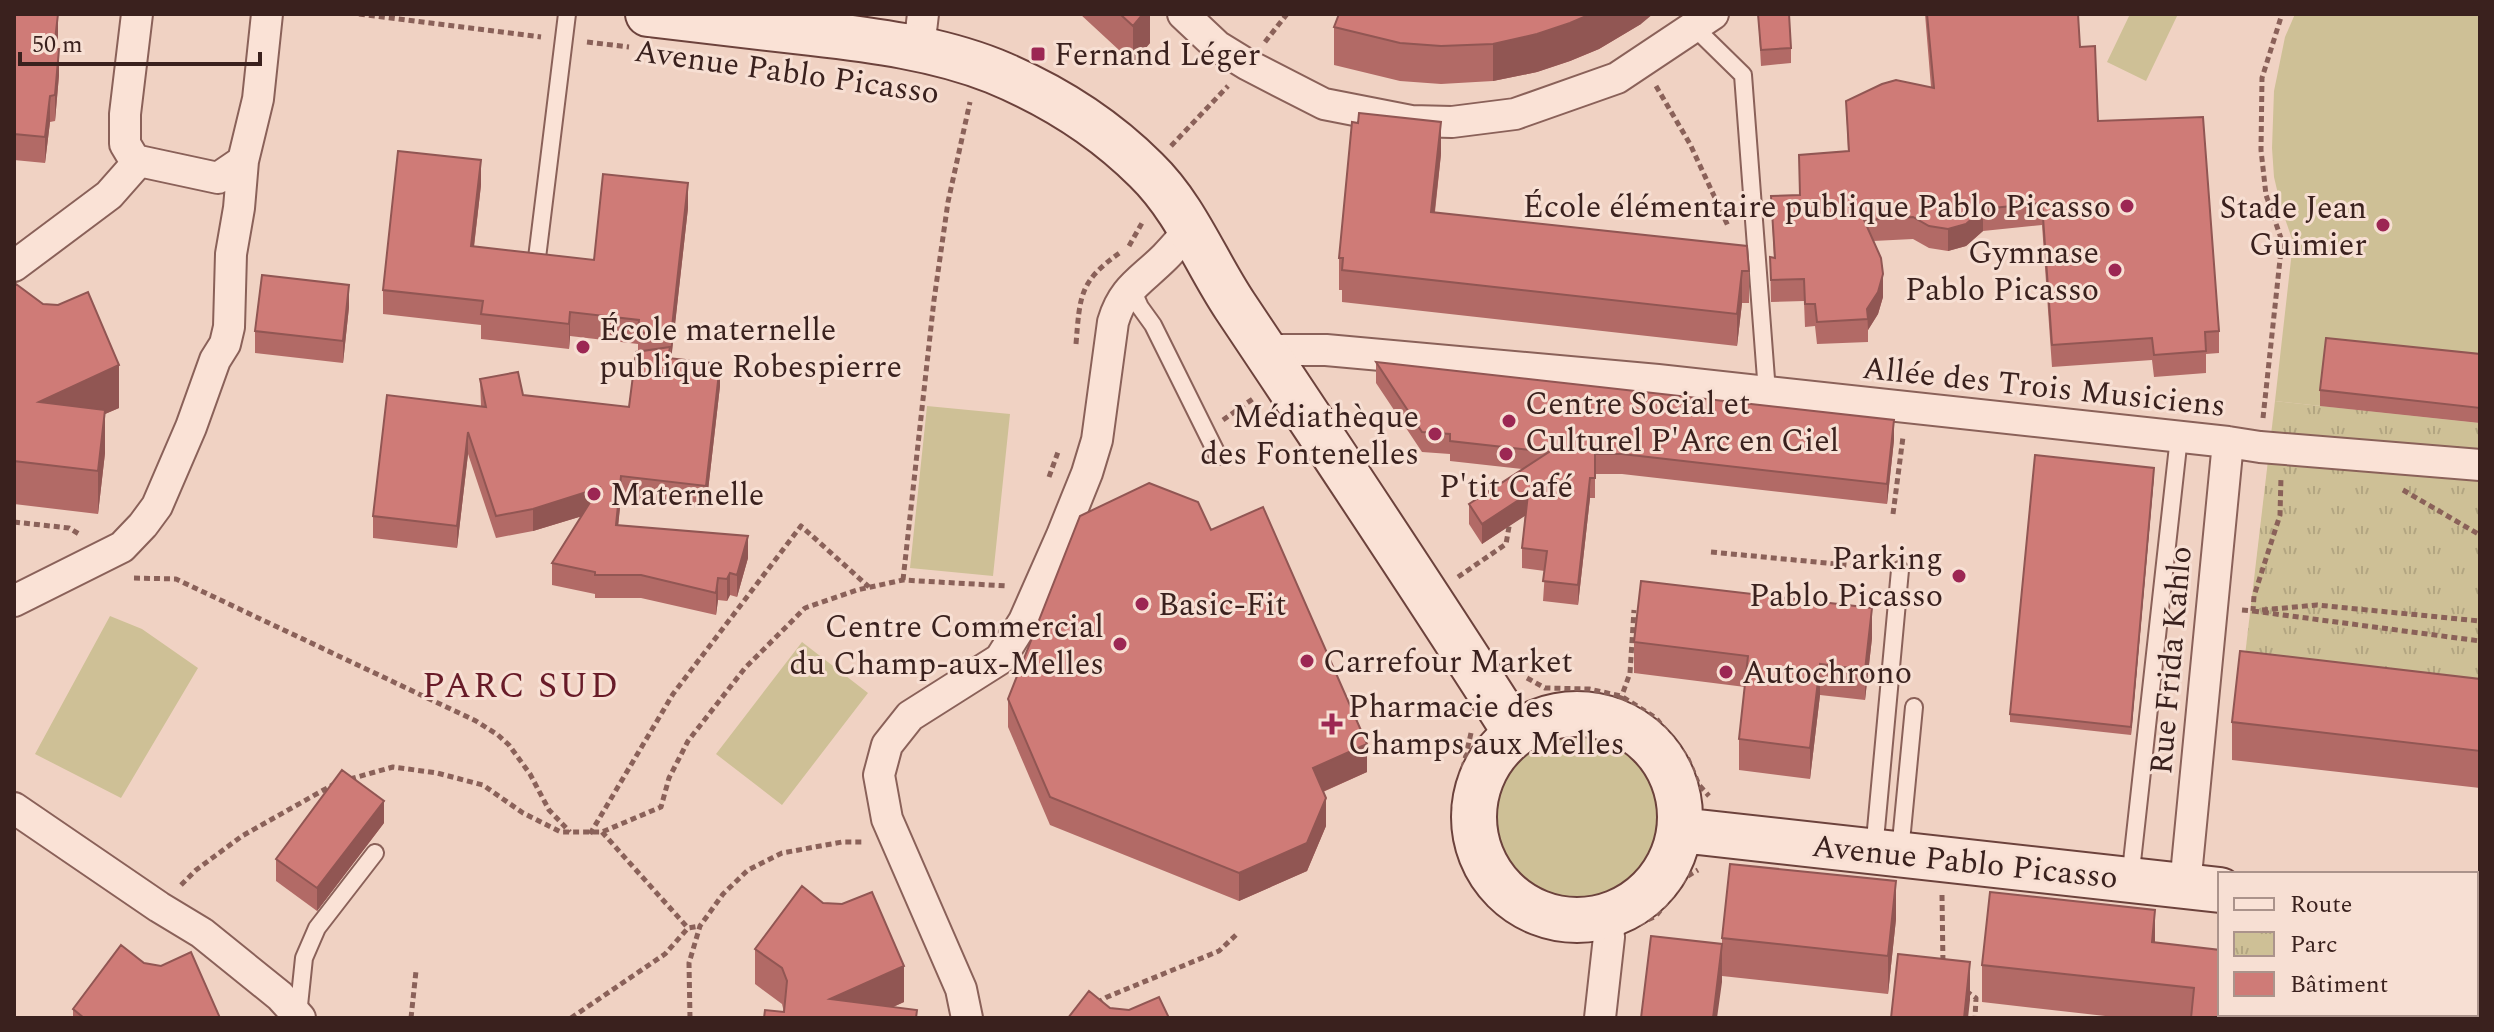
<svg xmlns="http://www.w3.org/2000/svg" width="2494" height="1032" viewBox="0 0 2494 1032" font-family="Spectral,serif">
  <defs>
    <pattern id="park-tufts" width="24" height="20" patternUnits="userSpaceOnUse" patternTransform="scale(2)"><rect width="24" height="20" fill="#cec096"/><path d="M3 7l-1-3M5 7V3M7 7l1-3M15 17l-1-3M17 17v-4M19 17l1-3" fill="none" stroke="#b2a581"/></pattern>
  </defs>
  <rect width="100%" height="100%" fill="#f0d2c3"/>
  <!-- grass -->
  <path fill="#cec096" d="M2130 14H2178L2146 81 2107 62Z
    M2295 14H2480V423L2275 401 2293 242 2281 207 2274 177 2272 148 2274 91 2285 37Z
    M927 406 1010 414 993 576 910 568Z
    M110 616 142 629 198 668 121 798 35 754Z
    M802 642 868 693 782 805 716 754Z
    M1493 814a85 85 0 1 1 170 0a85 85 0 1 1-170 0Z"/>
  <!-- park -->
  <path fill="url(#park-tufts)" d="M2275 401 2480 423V709L2242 681Z"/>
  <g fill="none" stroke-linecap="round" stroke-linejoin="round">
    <!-- lane casing -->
    <g stroke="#8a6159" stroke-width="20">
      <path id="lane" d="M1694 27 1743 75 1767 392
        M536 266 567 14
        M1131 287 1140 307 1153 325 1218 456
        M1874 851 1900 570
        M1900 852 1914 707
        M2130 880 2179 437
        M298 1015 304 958 317 928 375 853"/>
    </g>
    <!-- street casing -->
    <g stroke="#8a6159" stroke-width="34">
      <path id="street" d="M137 14 125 114V144L134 159 139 161
        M1183 14 1217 46 1248 65 1324 104 1411 121 1452 122 1515 114 1617 78 1713 14
        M919 48 923 14
        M139 161 218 178 243 161 258 99 267 14
        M14 266 109 195 139 161
        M1265 350H1326L1658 380 2228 442 2260 447 2480 465
        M14 601 122 547 143 525 157 506 191 427 215 360 225 344 229 327 231 254 239 208 243 161
        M14 808 159 907 202 933 280 996 300 1018
        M2185 886 2228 442
        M967 1018 961 989 887 819 879 775 887 745 910 716 1000 659 1024 621 1062 535 1087 473 1097 440 1113 322C1123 288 1141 281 1165 257 1174 248 1182 238 1191 228
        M1600 1018 1609 937 1607 916
        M2399 1018V1014"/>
    </g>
    <!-- secondary casing -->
    <g stroke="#6c423c" stroke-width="48">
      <path id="secondary" d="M648 14C702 20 756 27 811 33 872 40 936 48 994 71 1050 94 1103 127 1146 170 1186 209 1205 261 1235 306 1330 448 1424 589 1515 732
        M1474 817a103 103 0 1 1 206 0a103 103 0 1 1-206 0Z
        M1680 830 2220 890
        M2476 917 2480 918"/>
    </g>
    <!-- path -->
    <path stroke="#8a6159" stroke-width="5" stroke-dasharray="6 4" stroke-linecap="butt" d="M359 14 541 37
      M587 42 629 47
      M1265 42 1287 14
      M1656 86 1690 144 1728 226
      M1171 146 1228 86
      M1129 246 1142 223
      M1076 344C1080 296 1079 281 1121 252
      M2263 418 2282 241 2266 195 2261 150 2262 78 2282 14
      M1223 420 1254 398
      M1049 477 1058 452
      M2403 490 2480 535
      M1893 514 1903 437
      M14 522 69 528 79 534
      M1711 552 1879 568
      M1458 577 1506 544 1510 521
      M134 578 176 579 476 721 498 735 509 745 530 774 549 810 570 832
      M903 580 934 300 948 202 970 102
      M2242 610 2253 611 2254 596 2280 515 2281 477
      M2262 610 2317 605 2480 621
      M2253 611 2480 641
      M1527 678 1545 688 1589 689 1621 696 1656 718 1688 759 1699 785 1709 796
      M1613 720 1630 673 1634 610
      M1471 733 1454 808 1456 834 1471 874 1491 904 1521 922 1550 935 1580 936
      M350 779 393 767 437 773 483 785 523 813 561 832H602L661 807 669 778 688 741 745 668 805 608 857 590 903 580 1008 586
      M602 832 688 928
      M590 834 673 694 801 526 869 587
      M181 885 196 870 242 836 336 783
      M1942 895 1943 965
      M1639 924 1656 916 1686 877 1698 870
      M1966 991 1976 998 1975 1018
      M2476 999 2480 1001
      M1097 1003 1107 997 1219 951 1237 934
      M411 1018 416 971
      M571 1018 665 954 688 928 700 926
      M690 1018 689 963 700 926 723 894 748 870 782 853 842 842H865"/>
    <!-- lane -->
    <use href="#lane" stroke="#fae2d6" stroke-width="16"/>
    <!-- street -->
    <use href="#street" stroke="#fae2d6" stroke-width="30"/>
    <!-- secondary -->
    <use href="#secondary" stroke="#fae2d6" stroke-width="44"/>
  </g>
  <!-- wall -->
  <path fill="#b26a66" d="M14 14 58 36 57 49 59 75 55 121 50 122 45 163 14 160Z
    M1080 14H1150V43L1133 63Z
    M1758 14 1791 48V63L1761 66Z
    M1925 14H2091L2089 16H2078L2080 47 2098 121 2219 331V353L2206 354V373L2154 377 2152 360 2052 367 2042 225 1983 231 1966 246 1948 251 1929 248 1913 239 1873 241 1883 297 1878 314 1868 330V342L1817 344 1815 326 1805 327 1804 301 1771 302 1770 257 1774 258 1771 196 1799 195V155L1848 152 1846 101 1931 87Z
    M1641 24 1599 49 1570 61 1537 72 1493 81 1441 84 1400 81 1334 65V27Z
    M1441 154 1435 212 1749 271V303H1742L1737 346 1342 302V290H1339V258Z
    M481 185 474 247 594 260 688 208 671 359 720 386 706 508 621 498 618 525 748 558 737 597 730 595 727 601 718 600 716 615 641 598H595V594L552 585V563L582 516 533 531 496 538 468 454 457 548 373 538V516L481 406 480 379 523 395 629 407 638 352V344L570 336 569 349 481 339V325L383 314V290Z
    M14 287 119 408 105 414V453L98 514 14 504Z
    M349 307 343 363 255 353V331Z
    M2480 354V423L2320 406V390Z
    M1376 362 1894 440 1887 504 1622 474H1595V498H1590L1578 605 1543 601 1545 571 1522 568V548L1525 515 1482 544 1469 524V504L1522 469 1450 461V454L1422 452 1376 383Z
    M2154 476 2131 735 2010 722V714Z
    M1211 530 1367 772 1323 792 1326 826 1307 871 1239 901 1050 825 1008 727V699Z
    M1872 638 1865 700 1820 695 1810 779 1739 770V739L1745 687 1634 673V642Z
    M2480 679V788L2232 760V722Z
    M384 823 317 911 276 881V859Z
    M1896 919 1888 994 1722 976V938Z
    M2155 943 2361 1014V1018H2123L1982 1002V965Z
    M755 949 904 1002 893 1007 917 1018 784 1012 782 1004 755 984Z
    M144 963 220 1018H73V1009Z"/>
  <!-- shaded-wall -->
  <path fill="#915653" d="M58 14V36L54 75V49Z
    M1143 14H1150V43L1133 63V26Z
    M1591 14H1653L1641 24 1599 49 1570 61 1537 72 1493 81V44Z
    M59 49V75L55 121V95Z
    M50 96V122L45 163V137Z
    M1441 122V154L1431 244V212Z
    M481 160V185L471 271V246Z
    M688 183V208L671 361V336Z
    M1983 209V231L1966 246 1948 251V229Z
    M1742 271V303L1737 346V314Z
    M1883 274V297L1878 314 1868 330 1867 309Z
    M349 285V307L343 363V341Z
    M570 312V336L569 349V324Z
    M720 364V386L706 508V486Z
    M119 365V408L105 414V453L98 514V471L39 402Z
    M1894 420V440L1887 504V484Z
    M468 432V454L457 548V526Z
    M2154 468V476L2131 735V727Z
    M621 476V498L616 547V525Z
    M1590 478V498L1578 605V585Z
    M599 488V511L533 531V509Z
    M1528 494V514L1482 544V524Z
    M748 536V558L737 597V575Z
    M730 573V595L727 601V579Z
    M718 578V600L716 615V593Z
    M1872 608V638L1865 700V670Z
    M1820 664V695L1810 779V748Z
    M1367 744V772L1313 796V768Z
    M1326 798V826L1307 871 1239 901V873Z
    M384 801V823L317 911V888Z
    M1896 881V919L1888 994V956Z
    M2155 910V948L2152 942Z
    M1722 944V982L1717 1018H1713Z
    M1970 962V1000L1968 1018H1964Z
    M904 966V1002L868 1018 830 999Z"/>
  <!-- building -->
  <path fill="#cf7b77" stroke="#915653" stroke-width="2" d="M14 14H58L54 49H59L55 95 50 96 45 137 14 134Z
    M1120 14H1143L1133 26Z
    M1339 14H1591L1570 23 1537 34 1493 44 1441 46 1400 43 1334 27Z
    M1758 14H1789L1791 48 1761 50Z
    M1927 14H2078L2080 47 2095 46 2098 121 2203 117 2219 331 2205 332 2206 351 2154 355 2152 338 2052 345 2042 203 1983 209 1966 224 1948 229 1929 226 1913 217 1864 220 1881 258 1883 274 1878 292 1867 309 1868 319 1817 322 1815 304H1805L1804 279 1771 280 1770 257 1775 258 1771 196 1800 195 1799 155 1849 151 1846 101 1882 84 1896 80 1934 88Z
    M1359 113 1441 122 1431 212 1747 246 1749 271H1742L1737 314 1342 270 1343 258H1339L1352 122 1358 123Z
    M398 151 481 160 471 246 594 260 603 174 688 183 671 336 638 332 639 320 570 312 569 324 481 314 483 301 383 290Z
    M262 275 349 285 343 341 255 331Z
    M16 284 43 304 58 305 88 292 119 365 39 402 105 410 98 471 14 461V287Z
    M2326 338 2480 354V408L2320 390Z
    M670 347 668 358 720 364 706 486 621 476 616 525 748 536 737 575 730 573 727 579 718 578 716 593 641 575H595V572L552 563 599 488 533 509 496 516 468 432 457 526 373 516 387 395 486 407 480 379 518 372 523 395 629 407 636 352Z
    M1376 362 1894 420 1887 484 1622 454H1595V478H1590L1578 585 1543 581 1547 551 1522 548 1528 494 1482 524 1469 504 1549 452 1450 441V434L1422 432Z
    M2035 455 2154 468 2131 727 2010 714Z
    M1149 483 1198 502 1211 530 1263 507 1367 744 1313 768 1326 798 1307 843 1239 873 1050 797 1008 699 1080 516Z
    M1641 581 1872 608 1865 670 1820 664 1810 748 1739 739 1748 656 1634 642Z
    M2240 651 2480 679V751L2232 722Z
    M342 770 384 801 317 888 276 859Z
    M1730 864 1896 881 1888 956 1722 938Z
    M802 886 823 903 842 904 872 892 904 966 830 999 917 1010 916 1018H764L765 1010 784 1012 787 981 782 968 755 949Z
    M1990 892 2155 910 2152 942 2220 950V1014H2357V1018H2191L2194 988 1982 965Z
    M1651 936 1722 944 1713 1018H1641Z
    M121 945 144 963 161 966 191 952 220 1018H84L73 1009Z
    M1898 954 1970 962 1964 1018H1891Z
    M1089 991 1110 1008 1129 1010 1159 997 1169 1018H1068Z"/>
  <!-- markers -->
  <g fill="#9c2753" stroke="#f7dfd3" stroke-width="3">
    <rect x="1030" y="46" width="16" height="16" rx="4"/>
    <circle cx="2127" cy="206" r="8"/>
    <circle cx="2383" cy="225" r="8"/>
    <circle cx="2115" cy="270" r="8"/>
    <circle cx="583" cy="347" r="8"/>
    <circle cx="1509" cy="421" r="8"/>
    <circle cx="1435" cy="434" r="8"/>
    <circle cx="1506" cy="454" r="8"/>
    <circle cx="594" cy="494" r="8"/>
    <circle cx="1959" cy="576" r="8"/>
    <circle cx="1142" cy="604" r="8"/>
    <circle cx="1120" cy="644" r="8"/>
    <circle cx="1307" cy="661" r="8"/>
    <circle cx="1726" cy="672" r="8"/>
    <path d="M1328 712h8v8h8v8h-8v8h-8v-8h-8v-8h8z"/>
  </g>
  <g text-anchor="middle" stroke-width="6" stroke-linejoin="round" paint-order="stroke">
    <!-- poi labels -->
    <g font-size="32" fill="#3a211e" stroke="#f7dfd3" text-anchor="start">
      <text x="1054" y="65">Fernand Léger</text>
      <text x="2111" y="217" text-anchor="end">École élémentaire publique Pablo Picasso</text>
      <text x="2367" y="218" text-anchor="end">Stade Jean<tspan x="2367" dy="37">Guimier</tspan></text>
      <text x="2099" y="263" text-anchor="end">Gymnase<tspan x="2099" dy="37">Pablo Picasso</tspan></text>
      <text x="599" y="340">École maternelle<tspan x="599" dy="37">publique Robespierre</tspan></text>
      <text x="1525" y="414">Centre Social et<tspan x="1525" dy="37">Culturel P'Arc en Ciel</tspan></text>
      <text x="1419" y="427" text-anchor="end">Médiathèque<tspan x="1419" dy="37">des Fontenelles</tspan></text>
      <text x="1506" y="497" text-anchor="middle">P'tit Café</text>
      <text x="610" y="505">Maternelle</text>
      <text x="1943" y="569" text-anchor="end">Parking<tspan x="1943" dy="37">Pablo Picasso</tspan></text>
      <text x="1158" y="615">Basic-Fit</text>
      <text x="1104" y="637" text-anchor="end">Centre Commercial<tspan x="1104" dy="37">du Champ-aux-Melles</tspan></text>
      <text x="1323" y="672">Carrefour Market</text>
      <text x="1742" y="683">Autochrono</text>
      <text x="1348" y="717">Pharmacie des<tspan x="1348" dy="37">Champs aux Melles</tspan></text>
    </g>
    <!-- street labels -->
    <g font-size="32" fill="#3a211e" stroke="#f7dfd3">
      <text transform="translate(787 71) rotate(8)" y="11">Avenue Pablo Picasso</text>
      <text transform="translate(2044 386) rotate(6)" y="11">Allée des Trois Musiciens</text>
      <text transform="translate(2170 660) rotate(-85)" y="11">Rue Frida Kahlo</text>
      <text transform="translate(1965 861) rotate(6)" y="11">Avenue Pablo Picasso</text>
    </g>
    <!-- quarter labels -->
    <g font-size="36" letter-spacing="2" fill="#681b28" stroke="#f7dfd3">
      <text x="521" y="697">PARC SUD</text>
    </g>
  </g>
  <!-- border -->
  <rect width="2494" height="1032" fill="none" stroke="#3a211e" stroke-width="32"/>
  <!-- legend -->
  <rect x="2218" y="872" width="260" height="144" fill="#f7dfd3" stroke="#ab938b" stroke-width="2"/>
  <rect x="2234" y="898" width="40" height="12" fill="#fae2d6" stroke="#ab938b" stroke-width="2"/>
  <text x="2290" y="912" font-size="24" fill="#3a211e">Route</text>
  <rect x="2234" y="932" width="40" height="24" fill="url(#park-tufts)" stroke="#ab938b" stroke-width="2"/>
  <text x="2290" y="952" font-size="24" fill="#3a211e">Parc</text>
  <rect x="2234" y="972" width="40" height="24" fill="#cf7b77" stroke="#ab938b" stroke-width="2"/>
  <text x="2290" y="992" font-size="24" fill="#3a211e">Bâtiment</text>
  <!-- scale -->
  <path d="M20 52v12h240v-12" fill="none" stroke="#3a211e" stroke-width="4"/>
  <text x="32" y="52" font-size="24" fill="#3a211e" stroke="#f7dfd3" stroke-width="6" paint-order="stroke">50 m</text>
</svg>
